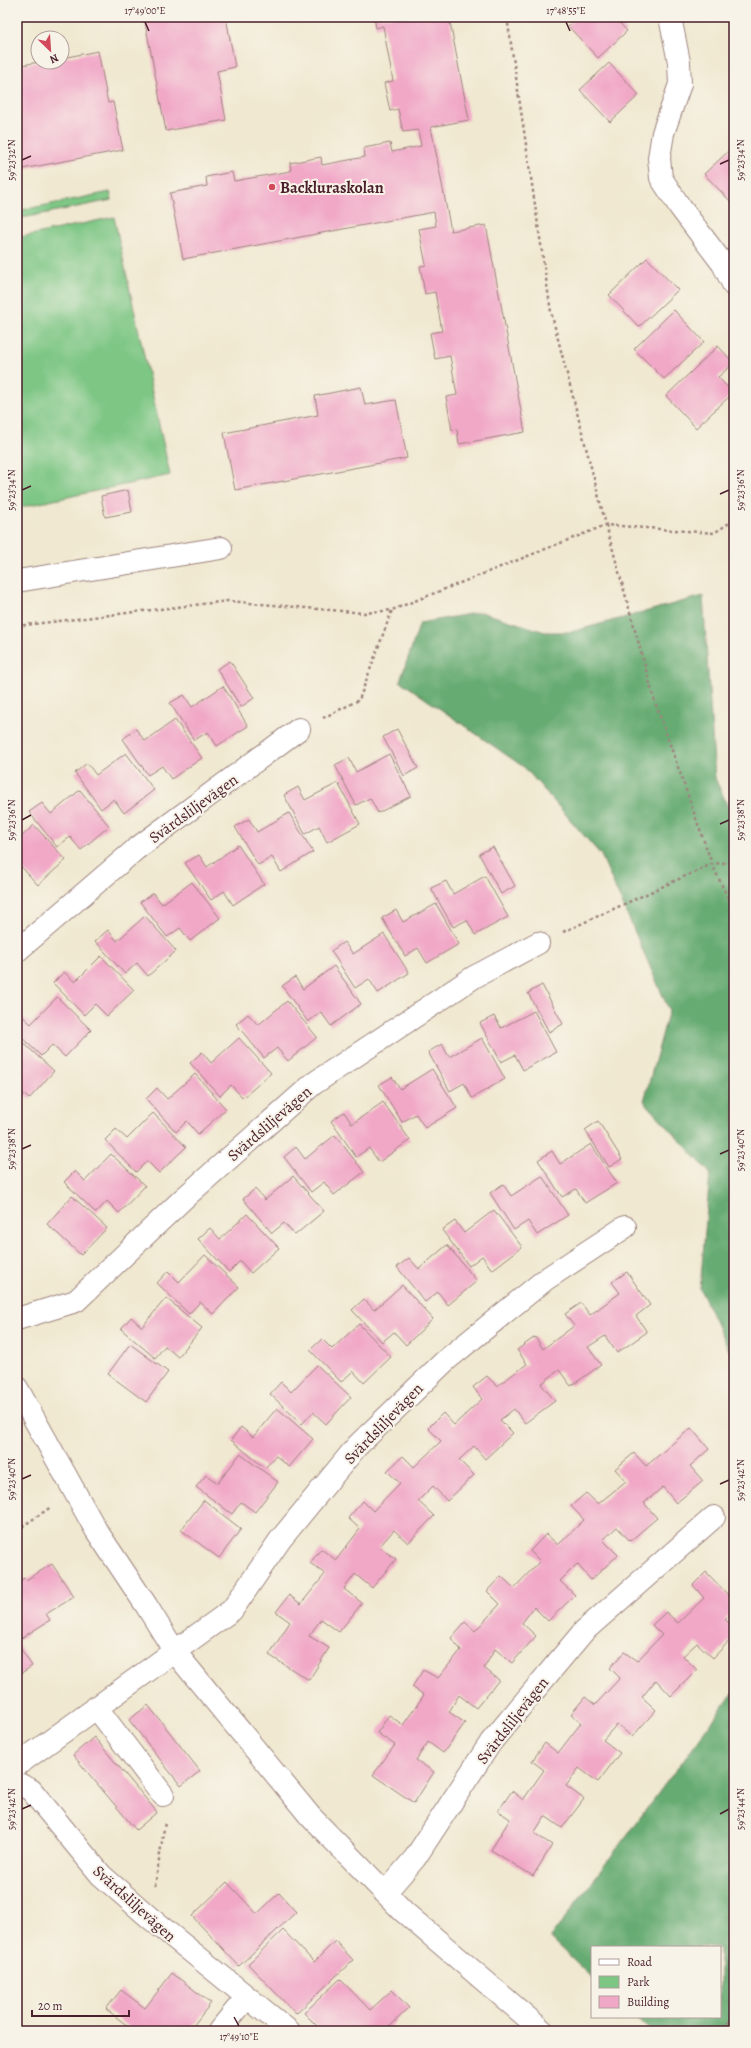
<svg xmlns="http://www.w3.org/2000/svg" width="751" height="2048" viewBox="0 0 751 2048" font-family="Alegreya,serif">
  <rect width="100%" height="100%" fill="#f7f3e8"/>
  <filter id="ink" filterUnits="userSpaceOnUse"><feTurbulence type="fractalNoise" baseFrequency=".025" numOctaves="2"/><feDisplacementMap in="SourceGraphic" scale="8" xChannelSelector="R" yChannelSelector="G"/><feConvolveMatrix kernelMatrix="1 2 1 2 8 2 1 2 1" color-interpolation-filters="sRGB"/></filter>
  <filter id="wash" filterUnits="userSpaceOnUse"><feTurbulence type="fractalNoise" baseFrequency=".012" numOctaves="4" result="noise"/><feDisplacementMap in="SourceGraphic" scale="16" xChannelSelector="R" yChannelSelector="G"/><feGaussianBlur stdDeviation="0.9" result="paint"/><feColorMatrix in="noise" values="0 0 0 0 0 0 0 0 0 0 0 0 0 0 0 0 0 1.4 0 .05"/><feComposite in="paint" operator="in"/></filter>
  <g filter="url(#wash)">
    <rect width="100%" height="100%" fill="#f0e8d0"/>
    <!-- green -->
    <path fill="#7dc684" stroke="#647258" d="M110 192 112 200 17 219V211Z
      M114 217 170 475 17 508V238Z"/>
    <!-- forest -->
    <path fill="#66ab72" stroke="#58654e" d="M703 596 715 778 734 820V1361L700 1289 710 1173 644 1101 669 1010 601 855 525 768 400 681 420 623 481 612 545 632H571Z
      M734 1692V2031H652L635 2017H720V1947H592V1978L550 1938Z"/>
    <g id="blocks">
      <!-- building -->
      <path fill="#f1a8c7" d="M144 17H226L235 67 217 71 226 120 166 131Z
        M374 17H449L469 120 431 127 451 231 486 225 525 432 459 444 457 429 452 430 446 397 457 395 450 356 435 359 430 333 442 331 435 292 425 294 420 266 426 265 419 229 436 226 434 212 183 259 170 193 207 186 206 177 232 172 234 181 291 171 290 163 321 157 322 165 365 157 364 148 390 143 392 152 421 146 418 130 403 132 398 109 390 111 384 83 393 81 383 26 376 28Z
        M578 17H614L627 31 598 58 568 26Z
        M98 51 108 103 113 102 123 150 17 170V66L39 62H62V58Z
        M609 63 639 95 610 122 580 90Z
        M734 146V205L704 174Z
        M647 258 678 290 639 327 609 295Z
        M674 310 704 342 664 379 634 349Z
        M718 346 734 363 718 377 733 393 696 428 666 396Z
        M361 387 365 405 396 400 407 458 235 490 224 433 318 415 315 396Z
        M128 490 132 512 105 517 101 496Z
        M230 661 254 698 241 707 217 669Z
        M223 686 248 726 217 746 208 732 194 740 170 703 184 695 192 707Z
        M175 720 202 758 171 779 162 766 148 775 123 739 136 729 145 741Z
        M397 729 418 768 404 776 383 737Z
        M126 753 154 790 124 813 114 799 101 809 75 773 87 763 96 775Z
        M389 754 411 796 378 813 370 798 356 805 335 765 349 758 356 772Z
        M338 783 360 824 327 842 319 826 305 834 284 795 298 787 305 800Z
        M80 790 109 826 81 850 70 837 57 847 29 812 42 803 51 814Z
        M289 813 313 852 281 872 272 857 258 865 235 827 249 819 257 832Z
        M34 825 66 860 38 885 17 862V841Z
        M238 845 264 884 233 905 224 891 211 900 185 863 199 855 207 867Z
        M493 847 515 886 501 894 479 854Z
        M485 876 508 917 475 935 467 920 453 927 431 888 446 881 453 894Z
        M192 882 220 918 190 941 180 928 167 937 140 902 153 893 162 904Z
        M436 904 459 944 427 963 418 948 405 956 382 918 396 910 403 922Z
        M145 916 176 951 148 976 137 963 125 974 95 941 108 930 117 941Z
        M384 934 409 973 378 993 369 979 355 988 331 951 344 942 353 954Z
        M101 956 134 990 107 1016 95 1004 84 1015 53 983 64 972 75 982Z
        M334 966 361 1004 331 1026 321 1012 308 1022 282 986 295 977 303 989Z
        M542 985 563 1024 549 1032 528 993Z
        M57 997 91 1030 65 1057 52 1045 41 1056 17 1033V1017L20 1014 31 1024Z
        M287 1001 317 1037 288 1061 277 1048 264 1058 236 1024 248 1014 258 1025Z
        M534 1011 556 1052 523 1070 515 1055 501 1062 480 1023 494 1016 501 1028Z
        M239 1038 271 1073 243 1098 231 1085 220 1096 190 1063 202 1052 211 1063Z
        M482 1038 505 1079 472 1098 464 1083 450 1091 428 1052 442 1044 449 1057Z
        M20 1040 54 1071 29 1099 17 1088V1042Z
        M432 1069 457 1108 425 1128 416 1114 402 1122 379 1085 392 1077 400 1089Z
        M195 1074 226 1109 198 1134 187 1121 176 1132 146 1099 157 1088 167 1099Z
        M383 1102 410 1140 379 1162 369 1148 356 1157 331 1121 344 1112 352 1124Z
        M153 1113 186 1147 159 1173 147 1161 136 1172 105 1140 116 1129 127 1139Z
        M598 1121 622 1159 609 1167 585 1130Z
        M335 1135 364 1172 334 1195 324 1182 311 1192 284 1157 296 1147 305 1159Z
        M591 1144 617 1183 585 1203 576 1189 562 1197 538 1160 552 1151 560 1164Z
        M111 1154 145 1186 119 1213 107 1201 96 1213 64 1182 75 1171 85 1181Z
        M293 1176 324 1211 295 1235 284 1223 272 1233 243 1199 255 1189 265 1200Z
        M542 1176 568 1215 537 1235 528 1221 514 1230 490 1193 503 1184 511 1196Z
        M72 1196 107 1228 81 1255 47 1224Z
        M494 1210 522 1247 492 1270 482 1256 469 1266 442 1230 455 1221 464 1233Z
        M247 1214 279 1248 251 1273 240 1261 229 1272 198 1239 210 1228 220 1239Z
        M447 1245 477 1281 448 1305 438 1292 425 1302 397 1267 409 1258 419 1269Z
        M205 1255 239 1287 213 1314 200 1302 189 1314 157 1283 168 1271 179 1282Z
        M627 1272 650 1305 636 1316 647 1332 617 1353 605 1336 588 1347 601 1365 571 1386 559 1370 541 1384 555 1401 525 1423 514 1409 500 1420 513 1433 485 1459 474 1446 459 1460 474 1475 447 1501 433 1486 418 1501 434 1516 408 1543 394 1530 379 1547 396 1559 372 1588 355 1574 344 1589 362 1603 339 1632 321 1619 309 1636 329 1648 309 1680 269 1655 290 1622 276 1612 289 1595 301 1604 325 1574 310 1563 321 1549 336 1560 360 1529 348 1518 363 1501 373 1511 400 1483 387 1471 403 1456 414 1467 441 1441 428 1428 443 1413 454 1425 482 1399 473 1387 487 1376 497 1386 527 1364 517 1350 535 1337 543 1349 574 1326 565 1314 581 1303 590 1315 620 1293 612 1282Z
        M402 1285 433 1319 406 1345 394 1332 382 1342 352 1310 364 1299 374 1310Z
        M166 1298 202 1328 178 1357 165 1346 155 1358 121 1329 131 1317 142 1327Z
        M359 1324 391 1357 364 1383 353 1371 341 1382 310 1350 322 1339 332 1349Z
        M130 1344 168 1372 146 1402 108 1374Z
        M317 1365 351 1397 326 1424 313 1412 302 1424 270 1394 281 1382 291 1392Z
        M277 1408 313 1439 289 1467 276 1456 265 1468 231 1440 241 1427 253 1437Z
        M691 1428 709 1449 690 1466 703 1481 676 1503 663 1487 644 1503 657 1518 630 1541 617 1527 603 1540 618 1555 591 1580 577 1564 560 1581 575 1595 548 1621 534 1607 522 1623 536 1636 512 1663 495 1649 484 1668 499 1680 476 1708 459 1695 449 1712 465 1723 443 1753 428 1742 416 1760 434 1772 414 1803 373 1775 395 1745 377 1733 389 1715 403 1725 424 1695 412 1687 423 1670 438 1678 461 1650 451 1638 465 1622 475 1631 500 1604 487 1591 501 1576 514 1588 540 1561 530 1551 546 1534 558 1545 584 1520 571 1506 586 1493 598 1504 626 1481 615 1469 634 1453 646 1466Z
        M240 1454 278 1482 255 1512 241 1502 232 1514 196 1487 206 1475 218 1483Z
        M204 1500 241 1529 219 1558 181 1530Z
        M52 1564 74 1597 46 1614 50 1620 17 1641V1583L24 1578 26 1580Z
        M706 1572 734 1601V1610L725 1619 734 1628V1636L713 1658 697 1643 683 1656 697 1670 671 1696 656 1680 642 1697 656 1710 632 1737 617 1724 603 1740 620 1753 598 1782 579 1768 566 1786 584 1799 562 1828 545 1816 534 1833 552 1845 533 1876 491 1850 510 1819 498 1811 512 1791 523 1800 544 1770 532 1761 545 1743 558 1753 581 1723 571 1714 585 1697 595 1705 620 1678 610 1668 624 1652 637 1661 662 1635 652 1625 666 1612 678 1623 704 1598 693 1585Z
        M17 1643 32 1666 17 1676Z
        M148 1705 200 1771 181 1786 129 1720Z
        M94 1737 157 1812 136 1830 73 1755Z
        M227 1882 257 1914 279 1893 296 1912 239 1966 192 1916Z
        M283 1930 314 1962 335 1941 353 1960 296 2014 248 1964Z
        M172 1973 211 2003 189 2031H134L106 2009 121 1990 145 2008Z
        M340 1979 370 2010 392 1990 409 2008 385 2031H322L304 2013Z"/>
    </g>
  </g>
  <g filter="url(#ink)">
    <use href="#blocks" fill-opacity="0" stroke="#9d847e" stroke-width="1"/>
    <g fill="none" stroke-linecap="round" stroke-linejoin="round">
      <!-- minor casing -->
      <g stroke="#9d847e" stroke-width="24">
        <path id="minor" d="M670 17 679 62 680 84 663 133 659 158 661 178 680 207 723 264 734 286
          M17 581 221 548
          M17 951 136 849 299 729
          M17 1319 76 1301 183 1199 313 1084 474 977 538 943
          M17 1388 96 1530 146 1605 175 1652 310 1816 404 1912 543 2031
          M96 1707 163 1795
          M17 1765 232 1610 280 1540 357 1446 445 1361 546 1279 625 1227
          M17 1783 31 1790 101 1875 150 1918 289 2031
          M385 1893 415 1858 491 1742 584 1631 714 1517
          M219 2031 247 1997"/>
      </g>
      <!-- path -->
      <path stroke="#9d847e" stroke-width="2.5" stroke-dasharray="3 3" stroke-linecap="butt" d="M734 520 714 533 606 525 654 699 712 864 734 911
        M17 626 228 601 364 613 392 610 606 525 551 312 507 17
        M323 718 359 700 392 610
        M563 932 712 864 734 862
        M17 1530 51 1507
        M155 1886 165 1822
        M718 2031 734 2018"/>
      <!-- minor -->
      <use href="#minor" stroke="#fff" stroke-width="22"/>
    </g>
  </g>
  <!-- ticks -->
  <path fill="none" stroke="#4a1f2b" stroke-width="1.5" d="M145 22 149 31M566 22 570 31M22 160 31 156M720 164 729 160M22 490 31 486M720 494 729 490M22 820 31 815M720 824 729 820M22 1149 31 1145M720 1154 729 1150M22 1479 31 1475M720 1484 729 1480M22 1809 31 1805M720 1814 729 1809M234 2017 239 2026"/>
  <!-- markers -->
  <circle fill="#d1495b" stroke="#f7f3e8" stroke-width="1.5" cx="272" cy="187" r="4"/>
  <g text-anchor="middle" stroke-width="4" stroke-linejoin="round" paint-order="stroke">
    <!-- poi labels -->
    <g font-size="16" font-weight="bold" fill="#4a1f2b" stroke="#f7f3e8" text-anchor="start">
      <text x="280" y="193">Backluraskolan</text>
    </g>
    <!-- street labels -->
    <g font-size="16" fill="#4a1f2b" stroke="#f7f3e8">
      <text transform="translate(193 808) rotate(-36)" y="6">Svärdsliljevägen</text>
      <text transform="translate(269 1123) rotate(-41)" y="6">Svärdsliljevägen</text>
      <text transform="translate(383 1423) rotate(-46)" y="6">Svärdsliljevägen</text>
      <text transform="translate(512 1720) rotate(-52)" y="6">Svärdsliljevägen</text>
      <text transform="translate(135 1903) rotate(42)" y="6">Svärdsliljevägen</text>
    </g>
  </g>
  <!-- margin -->
  <rect width="751" height="2048" fill="none" stroke="#f7f3e8" stroke-width="44"/>
  <!-- legend -->
  <rect x="591" y="1946" width="130" height="72" fill="#f7f3e8" stroke="#b29e9c"/>
  <rect x="599" y="1959" width="20" height="6" fill="#ffffff" stroke="#b29e9c"/>
  <text x="627" y="1966" font-size="12" fill="#4a1f2b">Road</text>
  <rect x="599" y="1976" width="20" height="12" fill="#7dc684" stroke="#b29e9c"/>
  <text x="627" y="1986" font-size="12" fill="#4a1f2b">Park</text>
  <rect x="599" y="1996" width="20" height="12" fill="#f1a8c7" stroke="#b29e9c"/>
  <text x="627" y="2006" font-size="12" fill="#4a1f2b">Building</text>
  <!-- north arrow -->
  <g transform="translate(50 50) rotate(155)"><circle r="19" fill="#f7f3e8" stroke="#b29e9c"/>
  <path d="M0-3L7 15L0 10L-7 15Z" fill="#d1495b"/>
  <text y="-6" font-size="11" font-weight="bold" text-anchor="middle" fill="#4a1f2b">N</text>
  </g>
  <!-- scale -->
  <path d="M32 2010v6h97v-6" fill="none" stroke="#4a1f2b" stroke-width="2"/>
  <text x="38" y="2010" font-size="12" fill="#4a1f2b" stroke="#f7f3e8" stroke-width="3" paint-order="stroke">20 m</text>
  <rect x="22" y="22" width="707" height="2004" fill="none" stroke="#4a1f2b" stroke-width="1.5"/>
  <g font-size="10" text-anchor="middle" fill="#4a1f2b">
    <text x="145" y="14">17°49'00"E</text>
    <text x="566" y="14">17°48'55"E</text>
    <text transform="translate(11 160) rotate(-90)" y="4">59°23'32"N</text>
    <text transform="translate(740 160) rotate(-90)" y="4">59°23'34"N</text>
    <text transform="translate(11 490) rotate(-90)" y="4">59°23'34"N</text>
    <text transform="translate(740 490) rotate(-90)" y="4">59°23'36"N</text>
    <text transform="translate(11 820) rotate(-90)" y="4">59°23'36"N</text>
    <text transform="translate(740 820) rotate(-90)" y="4">59°23'38"N</text>
    <text transform="translate(11 1149) rotate(-90)" y="4">59°23'38"N</text>
    <text transform="translate(740 1150) rotate(-90)" y="4">59°23'40"N</text>
    <text transform="translate(11 1479) rotate(-90)" y="4">59°23'40"N</text>
    <text transform="translate(740 1480) rotate(-90)" y="4">59°23'42"N</text>
    <text transform="translate(11 1809) rotate(-90)" y="4">59°23'42"N</text>
    <text transform="translate(740 1809) rotate(-90)" y="4">59°23'44"N</text>
    <text x="239" y="2040">17°49'10"E</text>
  </g>
</svg>
